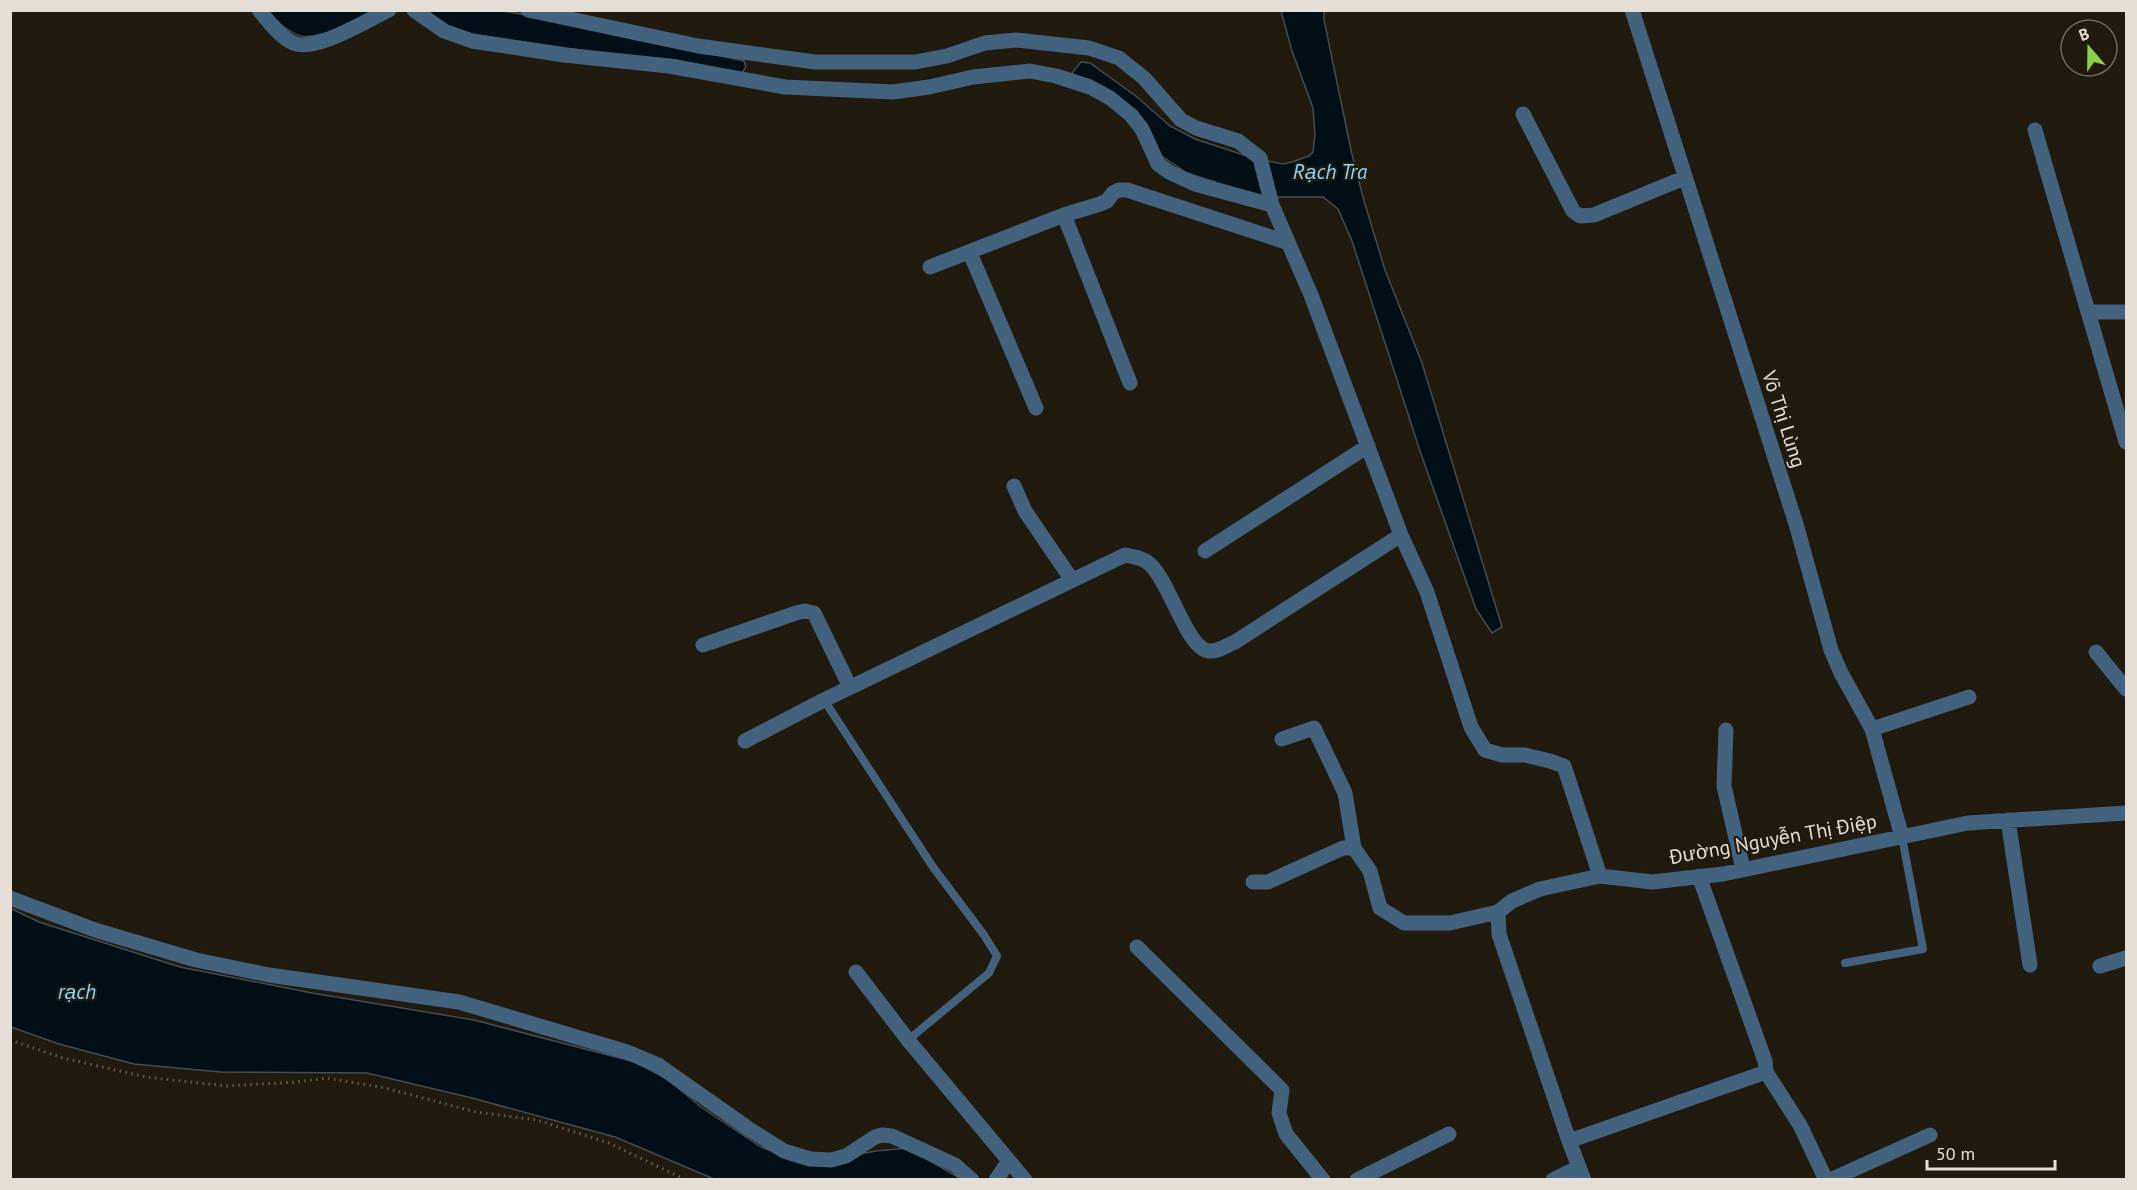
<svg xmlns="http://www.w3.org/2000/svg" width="2137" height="1190" viewBox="0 0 2137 1190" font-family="'PT Sans',sans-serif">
  <rect width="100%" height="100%" fill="#211a0f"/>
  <!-- water -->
  <path fill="#030f16" stroke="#464d50" stroke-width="1.5" d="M495 10 547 18 744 61 746 67 742 73 676 60 608 54 464 33 443 25 423 11Z
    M268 11H376C359 20 320 40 301 36 289 33 275 20 268 11Z
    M1281 11H1324V20L1351 150 1364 201 1385 270 1422 363 1502 627 1492 633 1476 609 1420 451 1352 241 1338 209 1323 197H1262L1187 173 1157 153 1148 132 1072 73 1081 62 1090 63 1137 97 1170 126 1195 139 1253 158 1283 164 1292 162 1309 156 1313 152 1315 134 1313 108 1292 51Z
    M10 908 39 922 180 967 312 993 474 1020 635 1062 667 1079 701 1107 761 1147 804 1164 876 1151 908 1148 961 1179H714L615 1137 472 1098 367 1073 221 1072 134 1064 59 1044 11 1027Z"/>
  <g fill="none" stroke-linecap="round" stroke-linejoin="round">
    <!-- path -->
    <path stroke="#615b51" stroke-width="3" stroke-dasharray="1.5 4.5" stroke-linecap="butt" d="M10 1040 63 1058 146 1077 227 1086 296 1082 327 1078 385 1088 476 1112 537 1120 609 1143 686 1180"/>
    <!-- service -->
    <path stroke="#43627d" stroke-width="8" d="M824 700 933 867 984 935 997 956 989 973 908 1040
      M1845 963 1923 949 1902 837"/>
    <!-- minor -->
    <path stroke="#43627d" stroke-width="15" d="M259 10C268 21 280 37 293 43 315 53 367 20 389 10
      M414 10 444 31 472 41 564 55 669 66 785 87 893 92 929 87 973 77 1030 71 1056 76 1090 87 1110 98 1131 115 1142 129 1158 164 1169 172 1195 184 1272 205
      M528 10 698 46 815 62H915L947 56 985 43 1016 40 1089 48 1119 58 1144 78 1181 120 1196 128 1238 141 1260 158 1272 205 1311 295 1401 535
      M1632 10 1796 524 1831 650 1841 673 1872 729 1902 837
      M1523 114 1573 211 1580 216 1594 215 1684 178
      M2035 130 2126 442
      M1064 215 1130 383
      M970 253 1036 408
      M930 267 1064 215 1100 204 1107 201 1113 193 1119 190H1127L1286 242
      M2090 312H2126
      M1014 486 1025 511 1072 580
      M1205 551 1368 446
      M703 645 796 613 805 611 814 613 850 687
      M2096 652 2126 689
      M1872 729 1969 697
      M1726 730 1724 786 1743 869
      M1282 739 1314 728 1345 793 1354 848
      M745 741 824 700 1125 555C1133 557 1141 557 1147 562 1169 577 1186 649 1209 651 1218 652 1227 645 1235 642L1401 535 1427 592 1471 727 1485 750 1502 755H1525L1550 761 1564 766 1600 876
      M2008 820 2030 965
      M1253 882H1268L1343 848H1354L1370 871 1380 908 1404 923H1450L1498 912
      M10 898 95 930 196 960 269 975 459 1002 627 1052 658 1065 749 1129 784 1151 810 1159 831 1160 846 1156 875 1137 882 1135 892 1136 955 1165 972 1180
      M1137 947 1282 1090 1279 1113 1286 1134 1323 1180
      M2100 966 2126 958
      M856 972 908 1040 1025 1180
      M1766 1072 1800 1125 1826 1180
      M1569 1141 1766 1072 1765 1061 1699 876
      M996 1180 1009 1161
      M1357 1180 1449 1134
      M1553 1180 1579 1167
      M1584 1180 1569 1141 1499 934 1498 912 1512 901 1540 889 1600 876 1652 882 1723 874 1968 823 2126 813
      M1830 1180 1930 1135"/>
  </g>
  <g text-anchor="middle" stroke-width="4.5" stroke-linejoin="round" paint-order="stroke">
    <!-- street labels -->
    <g font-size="20" fill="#e4ded7" stroke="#211a0f">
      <text transform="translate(1784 419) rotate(72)" y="7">Võ Thị Lùng</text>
      <text transform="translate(1773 839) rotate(-10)" y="7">Đường Nguyễn Thị Điệp</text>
    </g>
    <!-- water labels -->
    <g font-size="21" font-style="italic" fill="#89d6fc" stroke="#211a0f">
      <text x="1330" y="179">Rạch Tra</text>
      <text x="77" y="999">rạch</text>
    </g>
  </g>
  <!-- border -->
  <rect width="2137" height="1190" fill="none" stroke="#e4ded7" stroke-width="24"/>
  <!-- north arrow -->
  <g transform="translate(2089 48) rotate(340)"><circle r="28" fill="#211a0f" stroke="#6f685f" stroke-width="1.5"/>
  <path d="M0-4.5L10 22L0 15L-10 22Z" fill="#89cf48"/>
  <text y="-9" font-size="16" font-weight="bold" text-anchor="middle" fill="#e4ded7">B</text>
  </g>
  <!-- scale -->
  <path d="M1927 1160v9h128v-9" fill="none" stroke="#e4ded7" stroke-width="3"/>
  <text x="1936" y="1160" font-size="18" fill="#e4ded7" stroke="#211a0f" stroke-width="4.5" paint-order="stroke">50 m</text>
</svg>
